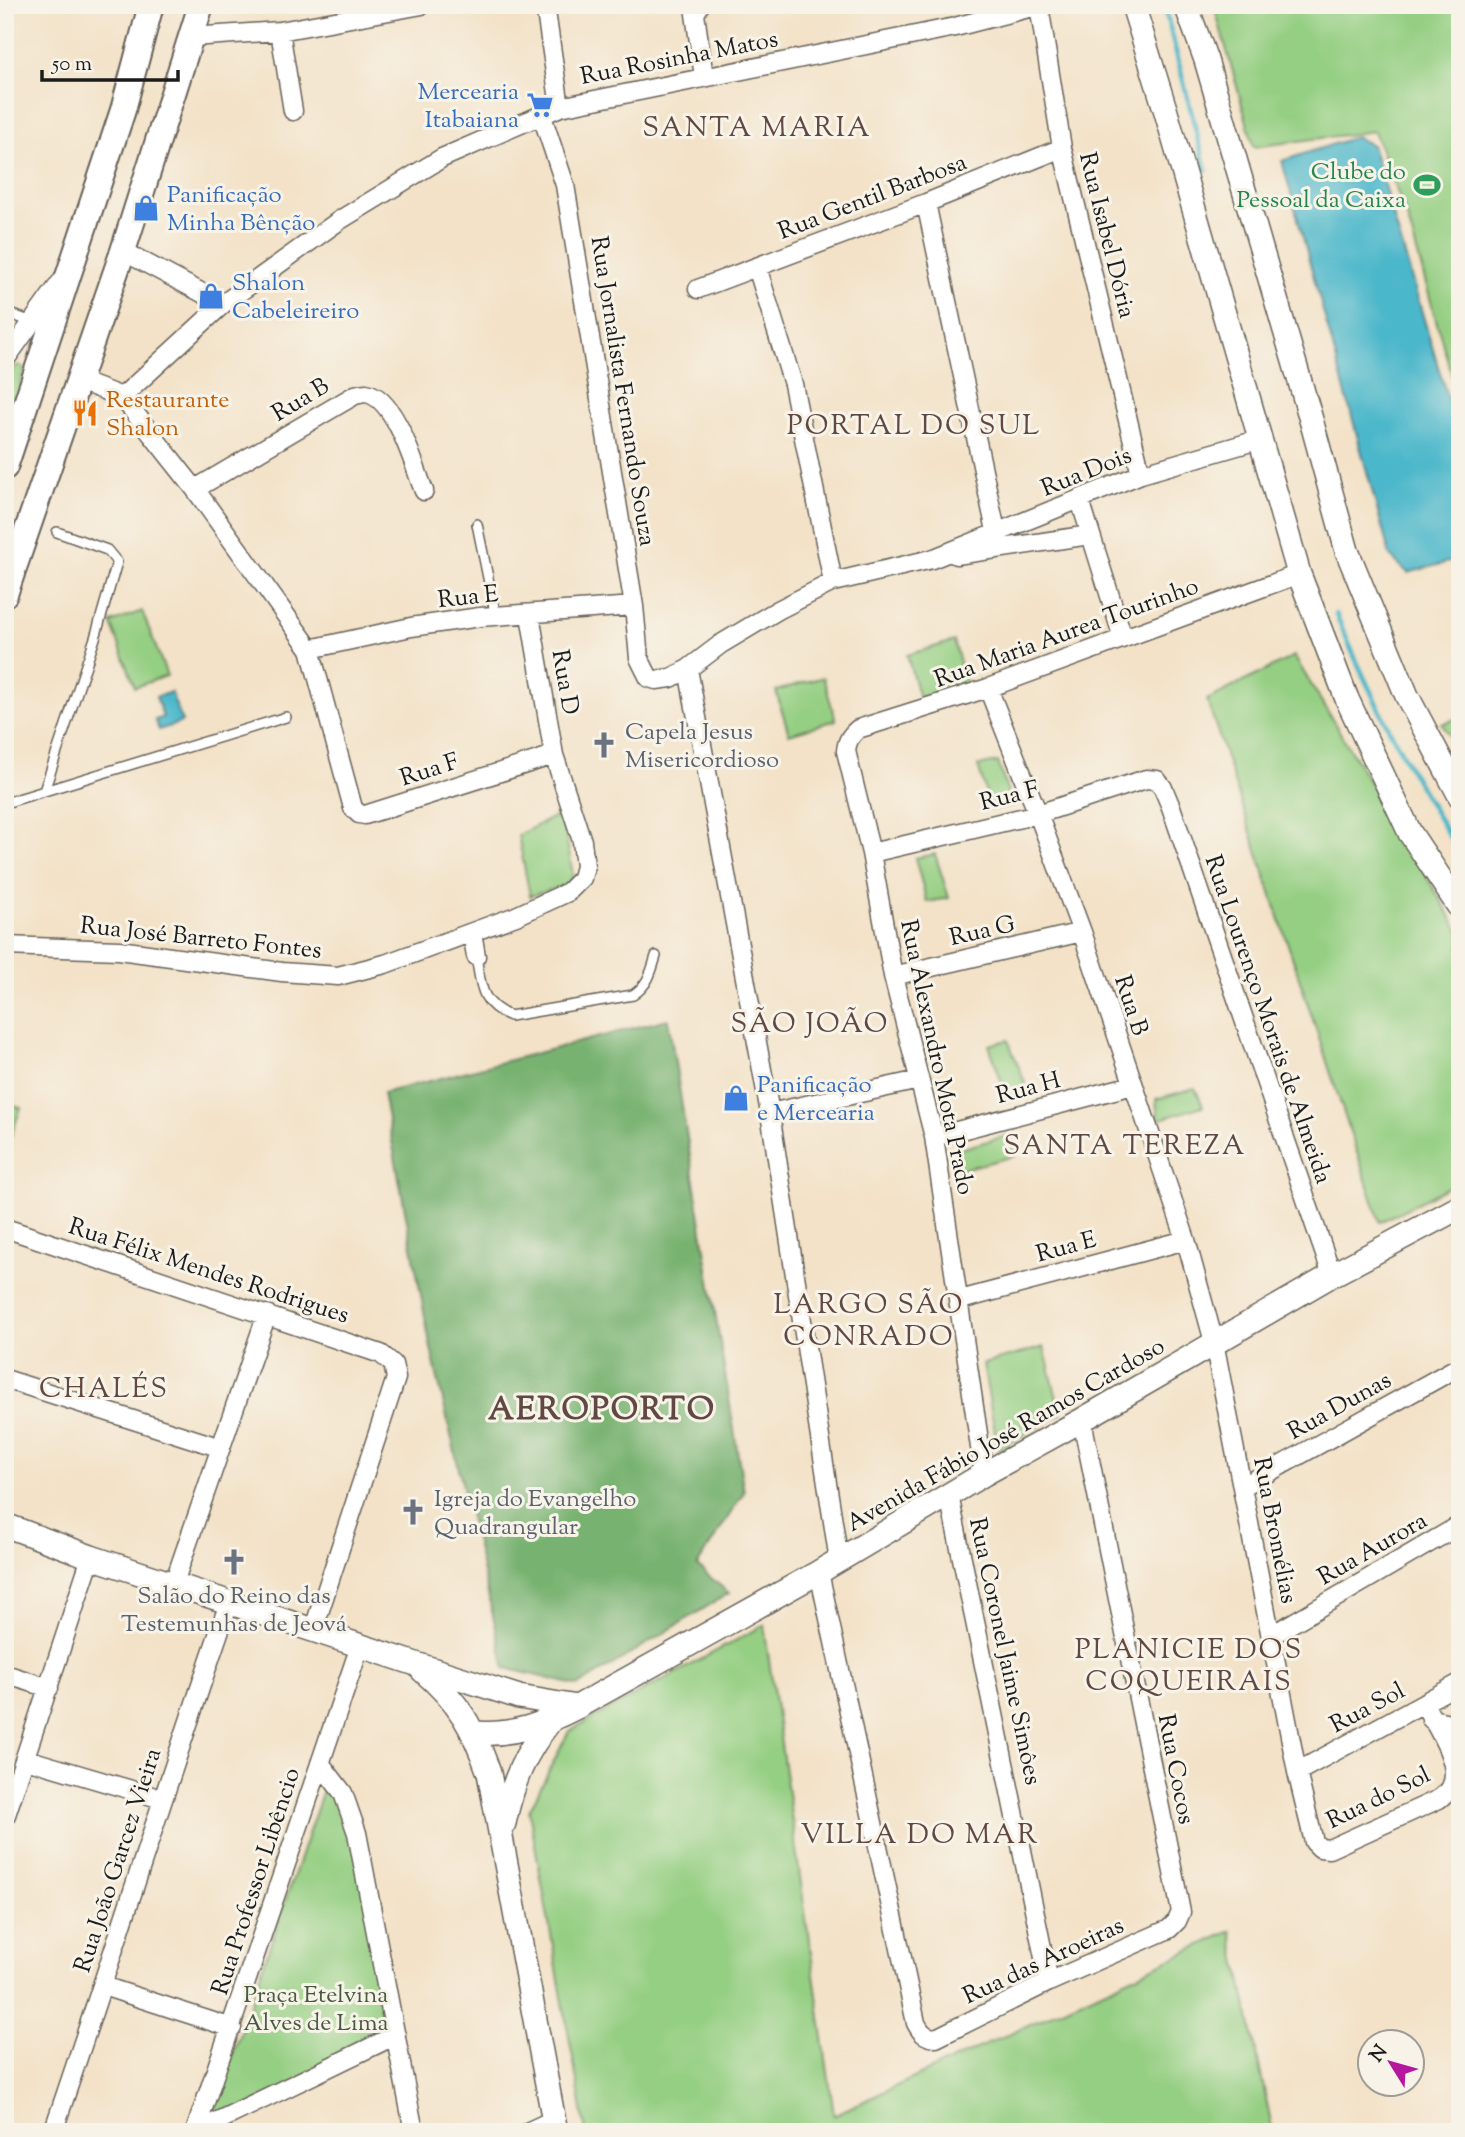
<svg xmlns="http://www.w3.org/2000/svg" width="1465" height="2137" viewBox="0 0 1465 2137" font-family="'Sorts Mill Goudy',serif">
  <rect width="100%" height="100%" fill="#f7f3e8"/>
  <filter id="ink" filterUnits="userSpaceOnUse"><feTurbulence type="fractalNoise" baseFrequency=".0143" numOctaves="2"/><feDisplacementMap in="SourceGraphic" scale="14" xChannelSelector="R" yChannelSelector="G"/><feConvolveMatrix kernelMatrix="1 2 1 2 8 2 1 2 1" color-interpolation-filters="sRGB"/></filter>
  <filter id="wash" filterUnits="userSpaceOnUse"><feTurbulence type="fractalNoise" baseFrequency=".00686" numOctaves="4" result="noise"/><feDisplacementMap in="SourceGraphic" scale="28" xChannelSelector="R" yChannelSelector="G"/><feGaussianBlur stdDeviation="1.57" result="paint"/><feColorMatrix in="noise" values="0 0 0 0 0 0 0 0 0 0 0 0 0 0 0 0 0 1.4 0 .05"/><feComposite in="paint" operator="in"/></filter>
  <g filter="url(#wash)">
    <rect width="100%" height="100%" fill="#f3e2c8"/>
    <!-- green -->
    <path fill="#95cf83" stroke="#587650" stroke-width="2" d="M1214 5H1460V405L1408 220 1374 131 1254 147Z
      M19 365 25 369 5 427C5 409 0 371 19 365Z
      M142 611 167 676 135 687 111 623Z
      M954 641 966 684 919 698 907 655Z
      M1294 656 1460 932V1181L1380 1222 1207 700Z
      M823 677 836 720 789 734 776 691Z
      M1460 717V751L1442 724Z
      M998 762 1012 806 991 810 978 766Z
      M562 813 573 875 567 885 530 896 518 835Z
      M935 854 949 898 927 902 915 858Z
      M1008 1040 1030 1095 1008 1100 989 1045Z
      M1195 1088 1203 1106 1158 1120 1156 1099Z
      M5 1103 21 1108 5 1153Z
      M1013 1134 1015 1156 959 1170 956 1150Z
      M1044 1347 1061 1414 998 1450 983 1364Z
      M764 1625 834 2115 1231 1931 1273 2132H586L529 1811 569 1731Z
      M324 1788 345 1810 365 1878 384 2046 209 2124Z"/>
    <!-- forest -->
    <path fill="#78b271" stroke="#4a6746" stroke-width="2" d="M668 1019 744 1492 697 1566 729 1593 578 1686 505 1668 431 1349 383 1093Z"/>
    <!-- water -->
    <path fill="#4cb7ca" stroke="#346a73" stroke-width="2" d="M1355 137 1372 145 1460 440V559L1408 573 1390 556 1282 161Z
      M171 692 182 722 159 730 155 720 163 717 156 697Z"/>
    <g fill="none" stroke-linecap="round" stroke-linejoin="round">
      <!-- stream -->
      <path stroke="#4cb7ca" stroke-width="5" d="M1164 5 1206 170
        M1336 614C1371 697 1411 777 1460 853"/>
    </g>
  </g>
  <g filter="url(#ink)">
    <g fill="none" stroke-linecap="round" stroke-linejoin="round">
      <!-- service casing -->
      <g stroke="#676158" stroke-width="12">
        <path id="service" d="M5 312 32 322
          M477 524 496 617
          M44 791 95 638 117 562 107 550 57 532
          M5 803 286 717
          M476 956C481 985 480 1004 510 1016L633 995C648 985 651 973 656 956"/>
      </g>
      <!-- minor casing -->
      <g stroke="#676158" stroke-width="21">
        <path id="minor" d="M545 5 560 107
          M700 5 695 14 704 77
          M1039 6 1062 148 1141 474
          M280 31 293 111
          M191 37 280 31 422 5
          M541 113 565 185 634 606 639 658 649 678 656 680 671 678 688 669 721 644 778 610 833 582 932 559 1141 474 1261 439
          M926 203 996 531
          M123 251 223 304
          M757 267 793 384 833 582
          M698 289 926 203 1062 148
          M5 360 60 283
          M77 380 122 397 195 489 310 649 353 808 359 814 365 815 554 755
          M122 397 223 304 340 220 442 158 560 107 955 27 1040 5
          M195 489 355 395C359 394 363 393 366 393 396 398 414 466 424 491
          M1080 500 1123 638
          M956 555 1090 535
          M310 649 411 627 480 617 634 606
          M688 669 770 1113 839 1561
          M988 688 1038 814 1082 932 1186 1240 1214 1342 1297 1772 1314 1842 1320 1848 1329 1849 1439 1799C1442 1796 1449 1792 1451 1787 1463 1764 1435 1725 1424 1704
          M871 853 1038 814 1146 779 1157 780 1163 788 1171 807 1332 1275
          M472 932 476 956
          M5 946 119 950 282 972 338 976 385 964 516 916 568 892 582 878 585 866 582 841 554 755 530 615
          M893 976 1082 932
          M770 1113 919 1080
          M934 1137 1133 1085
          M5 1228 381 1354 393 1364 396 1378 313 1631
          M960 1300 1186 1240
          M5 1379 221 1448
          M984 1474 934 1137 893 976 871 853 846 751C847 741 850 736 858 729L988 688 1299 574
          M1242 1487 1460 1366
          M949 1495 1049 1982
          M819 1572 916 2023C921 2033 925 2037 936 2038L1049 1982 1169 1929 1177 1921 1181 1912 1082 1420
          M174 1583 267 1314
          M1272 1635 1460 1525
          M5 1674 49 1688
          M1431 1719 1460 1725
          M26 1759 162 1799
          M320 1763 343 1793 357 1833 414 2132
          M1297 1772 1460 1683
          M5 1818 91 1557
          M103 1986 232 2028
          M53 2132C113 1956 168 1779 229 1603
          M195 2132 360 1646
          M195 2132 396 2035
          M527 2132 553 2120"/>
      </g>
      <!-- tertiary casing -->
      <g stroke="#676158" stroke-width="26">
        <path id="tertiary" d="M1133 5 1166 112 1299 574 1347 699 1410 833 1460 908
          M1186 5 1206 60 1310 416 1347 551 1407 696 1460 796
          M5 1525 91 1557 416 1664 519 1697 577 1707
          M422 1670C459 1702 473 1727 489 1773L556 2132
          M475 1733C513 1736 544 1724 577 1707L819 1572 984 1474 1082 1420 1332 1275 1460 1207
          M504 1823C513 1781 524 1754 551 1720"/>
      </g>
      <!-- secondary casing -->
      <g stroke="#676158" stroke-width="28">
        <path id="secondary" d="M5 467 123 110 151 5
          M5 594 123 251 201 5"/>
      </g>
      <!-- service -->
      <use href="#service" stroke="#fff" stroke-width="9"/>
      <!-- minor -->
      <use href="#minor" stroke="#fff" stroke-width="18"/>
      <!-- tertiary -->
      <use href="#tertiary" stroke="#fff" stroke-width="23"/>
      <!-- secondary -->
      <use href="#secondary" stroke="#fff" stroke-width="24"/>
    </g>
  </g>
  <!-- icons -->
  <defs>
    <g id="supermarket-bare" transform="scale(2.1)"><path d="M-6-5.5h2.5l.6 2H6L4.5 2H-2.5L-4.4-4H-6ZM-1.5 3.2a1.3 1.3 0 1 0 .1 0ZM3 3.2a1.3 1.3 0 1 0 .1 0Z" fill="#3f7fe0" stroke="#f7f3e8" stroke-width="2.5" paint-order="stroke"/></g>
    <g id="stadium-bare" transform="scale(2.1)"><path d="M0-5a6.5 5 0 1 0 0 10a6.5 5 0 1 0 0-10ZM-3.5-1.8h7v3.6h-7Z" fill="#2e9e5b" stroke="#f7f3e8" stroke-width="2.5" paint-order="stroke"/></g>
    <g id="shop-bare" transform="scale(2.1)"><path d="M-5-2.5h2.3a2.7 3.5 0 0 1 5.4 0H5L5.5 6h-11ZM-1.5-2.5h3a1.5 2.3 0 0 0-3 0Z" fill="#3f7fe0" stroke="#f7f3e8" stroke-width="2.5" paint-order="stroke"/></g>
    <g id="restaurant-bare" transform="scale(2.1)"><path d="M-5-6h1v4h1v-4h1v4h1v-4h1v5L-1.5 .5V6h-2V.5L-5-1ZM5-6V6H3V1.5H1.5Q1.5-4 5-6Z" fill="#e8710a" stroke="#f7f3e8" stroke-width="2.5" paint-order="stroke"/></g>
    <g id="church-bare" transform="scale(2.1)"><path d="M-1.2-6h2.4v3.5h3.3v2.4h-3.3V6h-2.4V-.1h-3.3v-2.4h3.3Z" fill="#6b7280" stroke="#f7f3e8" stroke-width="2.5" paint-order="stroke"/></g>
  </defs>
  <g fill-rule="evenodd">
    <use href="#supermarket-bare" x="540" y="105"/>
    <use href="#stadium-bare" x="1427" y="185"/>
    <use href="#shop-bare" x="146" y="208"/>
    <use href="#shop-bare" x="211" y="296"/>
    <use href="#restaurant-bare" x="85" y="413"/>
    <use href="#church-bare" x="604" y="745"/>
    <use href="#shop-bare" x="736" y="1098"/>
    <use href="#church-bare" x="413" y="1512"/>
    <use href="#church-bare" x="234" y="1562"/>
  </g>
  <g text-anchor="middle" stroke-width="6" stroke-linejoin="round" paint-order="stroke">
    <!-- street labels -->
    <g font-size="24" fill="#1c1c1c" stroke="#f7f3e8">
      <text transform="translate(679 57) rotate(-11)" y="8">Rua Rosinha Matos</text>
      <text transform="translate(872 196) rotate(-21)" y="8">Rua Gentil Barbosa</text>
      <text transform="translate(1108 235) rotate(76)" y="8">Rua Isabel Dória</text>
      <text transform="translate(624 391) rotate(81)" y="8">Rua Jornalista Fernando Souza</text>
      <text transform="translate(300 399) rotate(-31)" y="8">Rua B</text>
      <text transform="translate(1086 471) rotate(-22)" y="8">Rua Dois</text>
      <text transform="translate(468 596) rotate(-6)" y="8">Rua E</text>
      <text transform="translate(1066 632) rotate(-20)" y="8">Rua Maria Aurea Tourinho</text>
      <text transform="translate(566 682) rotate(80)" y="8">Rua D</text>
      <text transform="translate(429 769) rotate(-18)" y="8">Rua F</text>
      <text transform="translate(1009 795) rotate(-14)" y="8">Rua F</text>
      <text transform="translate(982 930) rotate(-13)" y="8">Rua G</text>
      <text transform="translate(201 937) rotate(6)" y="8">Rua José Barreto Fontes</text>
      <text transform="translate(1132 1005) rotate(72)" y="8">Rua B</text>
      <text transform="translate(1269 1019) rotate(71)" y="8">Rua Lourenço Morais de Almeida</text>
      <text transform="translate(938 1057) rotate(78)" y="8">Rua Alexandro Mota Prado</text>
      <text transform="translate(1028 1087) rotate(-15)" y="8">Rua H</text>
      <text transform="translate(1066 1246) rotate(-15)" y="8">Rua E</text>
      <text transform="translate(209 1270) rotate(18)" y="8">Rua Félix Mendes Rodrigues</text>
      <text transform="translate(1339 1405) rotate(-29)" y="8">Rua Dunas</text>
      <text transform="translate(1005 1434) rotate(-30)" y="8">Avenida Fábio José Ramos Cardoso</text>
      <text transform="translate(1276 1530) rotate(79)" y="8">Rua Bromélias</text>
      <text transform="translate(1372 1548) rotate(-30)" y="8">Rua Aurora</text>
      <text transform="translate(1006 1651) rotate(78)" y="8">Rua Coronel Jaime Simôes</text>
      <text transform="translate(1367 1707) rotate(-28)" y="8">Rua Sol</text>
      <text transform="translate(1177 1769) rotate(79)" y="8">Rua Cocos</text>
      <text transform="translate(1378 1797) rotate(-26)" y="8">Rua do Sol</text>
      <text transform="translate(117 1860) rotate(-72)" y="8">Rua João Garcez Vieira</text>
      <text transform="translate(255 1881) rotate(-72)" y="8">Rua Professor Libêncio</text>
      <text transform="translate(1043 1960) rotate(-25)" y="8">Rua das Aroeiras</text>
    </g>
    <!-- shop labels -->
    <g font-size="24" fill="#366cbe" stroke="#f7f3e8" text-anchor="start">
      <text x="519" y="99" text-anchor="end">Mercearia<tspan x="519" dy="28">Itabaiana</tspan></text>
      <text x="167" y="202">Panificação<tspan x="167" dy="28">Minha Bênção</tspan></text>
      <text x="232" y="290">Shalon<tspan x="232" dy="28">Cabeleireiro</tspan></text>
      <text x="757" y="1092">Panificação<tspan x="757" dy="28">e Mercearia</tspan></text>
    </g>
    <!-- leisure labels -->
    <g font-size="24" fill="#27864d" stroke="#f7f3e8" text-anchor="end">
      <text x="1406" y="179">Clube do<tspan x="1406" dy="28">Pessoal da Caixa</tspan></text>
    </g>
    <!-- food labels -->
    <g font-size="24" fill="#c56008" stroke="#f7f3e8" text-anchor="start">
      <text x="106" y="407">Restaurante<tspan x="106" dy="28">Shalon</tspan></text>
    </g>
    <!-- worship labels -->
    <g font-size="24" fill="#5b616d" stroke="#f7f3e8" text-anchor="start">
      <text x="625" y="739">Capela Jesus<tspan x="625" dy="28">Misericordioso</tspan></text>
      <text x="434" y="1506">Igreja do Evangelho<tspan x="434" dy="28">Quadrangular</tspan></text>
      <text x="234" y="1603" text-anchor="middle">Salão do Reino das<tspan x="234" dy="28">Testemunhas de Jeová</tspan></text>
    </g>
    <!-- park labels -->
    <g font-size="24" fill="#465b40" stroke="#f7f3e8">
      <text x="316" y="2002">Praça Etelvina<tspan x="316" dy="28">Alves de Lima</tspan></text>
    </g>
    <!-- quarter labels -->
    <g font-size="28" letter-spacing="2" fill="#624842" stroke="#f7f3e8">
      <text x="757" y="136">SANTA MARIA</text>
      <text x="914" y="434">PORTAL DO SUL</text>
      <text x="810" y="1032">SÃO JOÃO</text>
      <text x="1125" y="1154">SANTA TEREZA</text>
      <text x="869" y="1313">LARGO SÃO<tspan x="869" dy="32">CONRADO</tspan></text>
      <text x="104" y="1397">CHALÉS</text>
      <text x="1189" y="1658">PLANICIE DOS<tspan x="1189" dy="32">COQUEIRAIS</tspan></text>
      <text x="920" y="1843">VILLA DO MAR</text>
    </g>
    <!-- district labels -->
    <g font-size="32" font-weight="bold" letter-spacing="2" fill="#624842" stroke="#f7f3e8">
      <text x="602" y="1419">AEROPORTO</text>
    </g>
  </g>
  <!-- margin -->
  <rect width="1465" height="2137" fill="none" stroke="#f7f3e8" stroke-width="28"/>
  <!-- north arrow -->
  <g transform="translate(1391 2063) rotate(307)"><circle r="33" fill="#f7f3e8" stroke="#9f9d96" stroke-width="2"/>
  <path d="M0-5L12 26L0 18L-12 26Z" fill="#b5179e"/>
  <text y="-10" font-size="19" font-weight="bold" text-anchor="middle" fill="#1c1c1c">N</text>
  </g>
  <!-- scale -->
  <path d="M42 70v10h136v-10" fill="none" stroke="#1c1c1c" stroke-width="3.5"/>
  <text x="52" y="70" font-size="21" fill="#1c1c1c" stroke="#f7f3e8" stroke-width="5" paint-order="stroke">50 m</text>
</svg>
